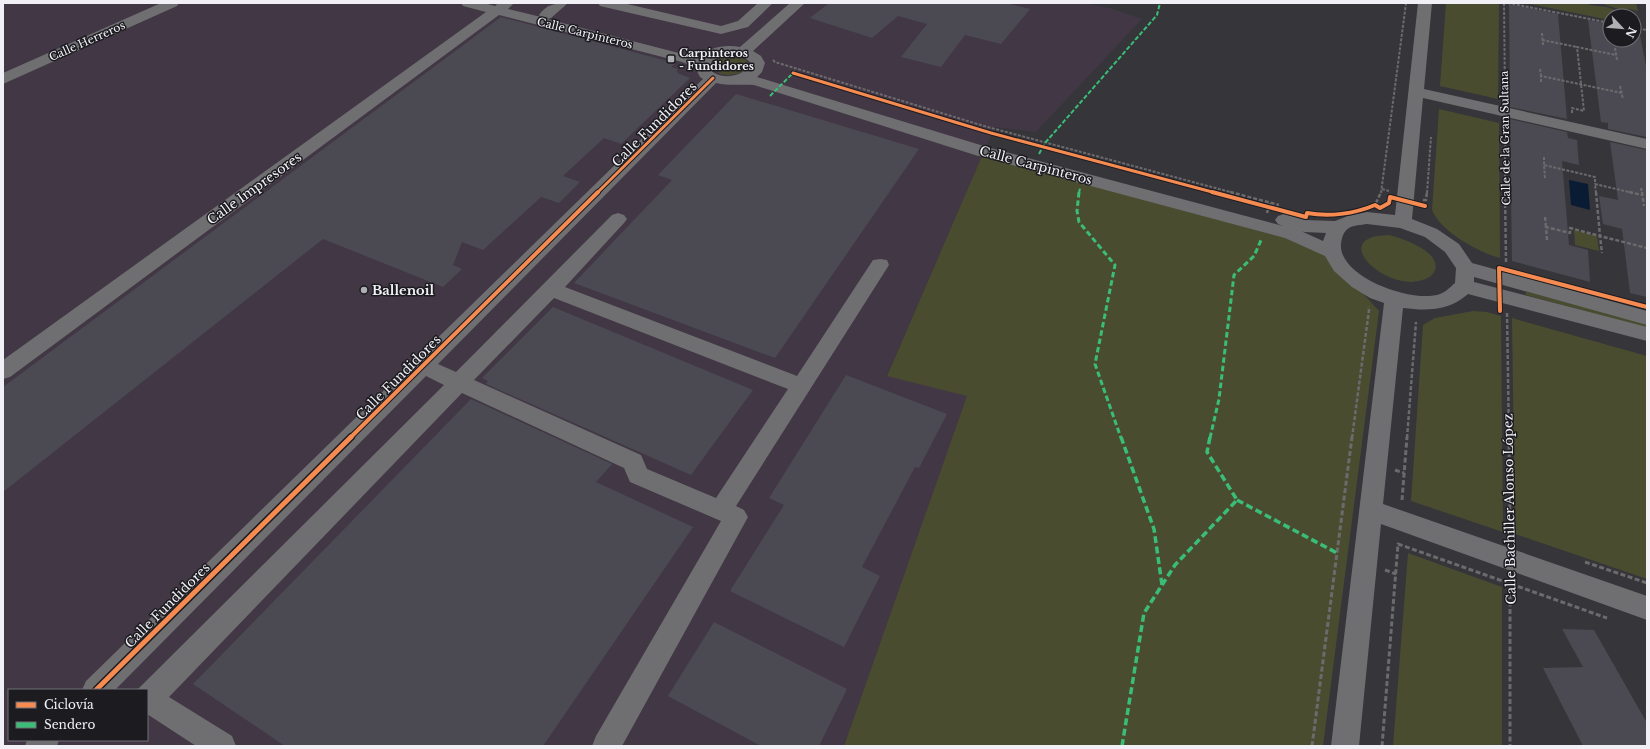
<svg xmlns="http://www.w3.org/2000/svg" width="1650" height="749" viewBox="0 0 1650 749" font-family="'Libre Baskerville',serif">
  <rect width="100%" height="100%" fill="#35353a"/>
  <!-- industrial -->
  <path fill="#423744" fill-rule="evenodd" d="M3 3H1082L1110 8 1142 19 1036 132 995 127 887 375 968 396 844 746H3ZM9 690H147V740H9Z"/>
  <!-- green -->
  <path fill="#4a4c30" d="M1446 3H1499L1498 99 1440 86Z
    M1525 3H1586L1590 5 1607 7 1633 16H1610V20Z
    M1595 3H1636L1638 11 1629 9H1618L1603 4Z
    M727 55C735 55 744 55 748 63L747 69C737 76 720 78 712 68L714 61Z
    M1439 109 1499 123 1500 258C1478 252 1441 232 1432 210Z
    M982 156 1321 247 1379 311 1323 746H844L967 396 887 376Z
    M1574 230 1597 236 1599 251 1575 245Z
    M1389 235C1402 238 1449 254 1432 275 1427 280 1418 281 1412 282 1375 282 1332 236 1389 235Z
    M1525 291 1647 324V328L1526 295Z
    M1473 311 1487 312 1501 316 1503 532 1411 501 1423 325 1435 318Z
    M1512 318 1647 356V579L1515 534Z
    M1408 553 1502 587V746H1393Z"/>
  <!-- water -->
  <path fill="#0a1c34" d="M1569 180 1588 184 1590 210 1571 205Z"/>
  <!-- building -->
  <path fill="#4b4a52" d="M829 3H1006L1030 9 1001 44 965 35 941 67 901 57 927 24 898 16 872 38 810 18Z
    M1509 4 1558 14 1567 119 1510 107Z
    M501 17 671 62 670 63 675 64 671 67 678 69 676 71 679 72 677 73 690 78 621 144 604 138 563 176 580 182 559 203 541 197 483 250 462 242 453 265 462 269 443 287 323 239 3 492V387Z
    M1588 20 1610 24V40H1634V29L1639 30 1647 71V137L1608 129V123L1601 122Z
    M736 94 919 149 775 358 574 283 672 180 658 175Z
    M1510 119 1567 132 1568 138 1577 140 1579 165 1562 161 1569 245 1588 250 1590 282 1512 261Z
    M1610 142 1647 150V297L1630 293 1622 229 1603 224 1599 196 1618 200Z
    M553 307 753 390 691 475 486 384 488 381 482 378Z
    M846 375 947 414 919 468 915 467 862 567 880 576 844 647 730 591 784 505 769 498Z
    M471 399 612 464 596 482 693 527 543 746H285L193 684Z
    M714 622 847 689 819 746H761L668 696Z
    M1562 629 1594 630 1647 723V746H1583L1543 668 1583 667Z"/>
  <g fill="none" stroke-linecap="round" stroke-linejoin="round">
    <!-- path-far2 -->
    <path stroke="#6b6b6e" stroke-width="2" stroke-dasharray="3 1.5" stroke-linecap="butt" d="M1504 3 1505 98
      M1508 3 1610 23
      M1634 28 1647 30
      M1542 33 1543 45
      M1542 40 1577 47
      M1615 48 1617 60
      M773 60 775 62 984 126 1234 193
      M1540 69 1541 76
      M1541 82V76L1622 93
      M1620 86 1623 99
      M1572 113V108L1584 111 1577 47 1616 55
      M1505 125V193
      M1544 157V165
      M1545 178 1544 165 1595 177V184
      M1641 188 1642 193
      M1382 189 1389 191
      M1381 193 1406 3
      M1427 193 1431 137
      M1596 193 1595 184 1633 193"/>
    <!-- path-far1 -->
    <path stroke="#6b6b6e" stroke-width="2.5" stroke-dasharray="4 2" stroke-linecap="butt" d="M1230 192 1279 205
      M1505 192 1506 262
      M1596 192 1600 236 1647 248
      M1629 192 1642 195
      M1642 192 1644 206
      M1423 200H1426L1427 192
      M1376 203 1381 192
      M1267 213 1270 203
      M1545 217 1546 227
      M1547 240 1546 227 1570 233V228L1600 236 1602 253
      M1507 313 1509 438
      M1352 438 1369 310 1368 307
      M1407 438 1416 322"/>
    <!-- path -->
    <path stroke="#6b6b6e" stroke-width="3" stroke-dasharray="5 2.5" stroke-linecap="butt" d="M1509 437 1510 538
      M1395 470 1404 473
      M1402 500 1407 437
      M1585 562 1647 583
      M1385 570 1396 574
      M1510 579V746
      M1312 746 1352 437
      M1382 746 1398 544 1607 618"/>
    <!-- minor -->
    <path fill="#6f6f72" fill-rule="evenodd" d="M161 3H179L177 6 3 84V73Z
      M461 3H484L495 6 498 3H514L508 9 541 17 539 15C547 4 555 3 568 3L551 18 547 19 698 58C708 47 726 44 740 47L790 3H805L753 51 761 56 765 63 762 72 757 77 987 147 1283 226 1278 224 1275 220 1278 216 1284 214 1305 220 1335 221 1348 216 1367 212 1395 215 1418 3H1432L1424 89 1647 139V149L1423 98 1412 219 1437 229 1459 244 1472 263 1647 311V325L1474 277V282L1647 327V341L1468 294C1449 311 1427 311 1403 308L1383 504 1647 596V620L1381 524 1359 746H1331L1384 303 1370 298 1352 287 1334 271 1325 256 1285 238 975 155 754 85C741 84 729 86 716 83L438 364 456 372 612 215 618 213 624 215 627 219 624 223 565 287 797 376 873 260 880 259 887 260 889 265 736 506 744 510 748 517 622 746H592L596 736 721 521 630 482 624 468 462 393 169 697 232 736 236 746H196L147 714V690L138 689 444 385 426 376 115 690H82L86 681 703 79 700 77 695 67 682 62 499 15 10 377 3 379V360L486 12 463 6ZM732 54C740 56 745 57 751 63 744 78 718 81 709 68L712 61 722 56ZM1367 224 1400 228 1425 237 1445 252 1456 268 1455 283C1450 287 1446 292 1440 294 1413 304 1338 277 1341 244 1342 237 1343 232 1349 228 1354 225 1361 225 1367 224ZM1301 231 1304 232 1326 233 1323 241ZM554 298 788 389 716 498 647 469 641 455 474 380Z
      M598 3H623L721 26 738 21 758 3H773L748 27 721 34 600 6Z
      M27 740H59L57 746H25Z"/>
    <!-- quiet-far2 -->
    <path stroke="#3abd76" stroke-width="2" stroke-dasharray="4.5 2" stroke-linecap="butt" d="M770 96 795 71
      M1039 154 1045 143 1157 15 1160 3
      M1079 193 1080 188"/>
    <!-- quiet-far1 -->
    <path stroke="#3abd76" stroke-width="3" stroke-dasharray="5.5 3" stroke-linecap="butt" d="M1079 192 1077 211 1079 222 1115 265 1095 364 1121 438
      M1210 438 1219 399 1234 275 1254 256 1262 238"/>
    <!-- quiet -->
    <path stroke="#3abd76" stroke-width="3.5" stroke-dasharray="7 3.5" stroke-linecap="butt" d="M1121 437 1154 529 1162 585
      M1237 500 1337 553
      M1122 746 1144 613 1175 565 1237 500 1207 452 1210 437"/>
    <!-- cycleway-far2 casing -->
    <g stroke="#1c1b20" stroke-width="5">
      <path id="cycleway-far2" d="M793 73 991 133 1216 193
        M597 193 713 78"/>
    </g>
    <!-- cycleway-far1 casing -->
    <g stroke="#1c1b20" stroke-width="6">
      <path id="cycleway-far1" d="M1212 192 1306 217 1307 213C1329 217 1354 214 1375 205L1380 208 1389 203 1390 197 1425 206
        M1500 311 1499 268 1647 307
        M350 438 598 192"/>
    </g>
    <!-- cycleway casing -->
    <g stroke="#1c1b20" stroke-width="8">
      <path id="cycleway" d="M96 690 351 437"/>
    </g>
    <!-- cycleway-far2 -->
    <use href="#cycleway-far2" stroke="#f68b52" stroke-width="3"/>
    <!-- cycleway-far1 -->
    <use href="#cycleway-far1" stroke="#f68b52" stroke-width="4"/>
    <!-- cycleway -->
    <use href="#cycleway" stroke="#f68b52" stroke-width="5"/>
  </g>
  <!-- markers -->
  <g fill="#afafb4" stroke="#1c1b20" stroke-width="1.5">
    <rect x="667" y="55" width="8" height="8" rx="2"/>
    <circle cx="364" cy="290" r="4"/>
  </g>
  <g text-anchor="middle" stroke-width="3" stroke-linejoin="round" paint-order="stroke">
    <!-- far-street labels -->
    <g font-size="11" fill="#f0f0f6" stroke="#1c1b20">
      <text transform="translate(585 33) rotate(14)" y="4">Calle Carpinteros</text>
      <text transform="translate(87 41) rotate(-24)" y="4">Calle Herreros</text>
      <text transform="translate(1505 138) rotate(-91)" y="4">Calle de la Gran Sultana</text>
    </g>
    <!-- far-poi labels -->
    <g font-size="11" font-weight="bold" fill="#f0f0f6" stroke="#1c1b20" text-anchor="start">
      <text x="679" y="57">Carpinteros<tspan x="679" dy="13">- Fundidores</tspan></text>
    </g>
    <!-- street labels -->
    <g font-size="13" fill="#f0f0f6" stroke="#1c1b20">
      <text transform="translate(654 124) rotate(-45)" y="5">Calle Fundidores</text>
      <text transform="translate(1036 165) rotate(15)" y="5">Calle Carpinteros</text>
      <text transform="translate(254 188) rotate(-36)" y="5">Calle Impresores</text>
      <text transform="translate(398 377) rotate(-45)" y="5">Calle Fundidores</text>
      <text transform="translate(1509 509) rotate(-91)" y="5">Calle Bachiller Alonso López</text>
      <text transform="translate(167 605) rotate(-45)" y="5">Calle Fundidores</text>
    </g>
    <!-- poi labels -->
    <g font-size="13" font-weight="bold" fill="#f0f0f6" stroke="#1c1b20" text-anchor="start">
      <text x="372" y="295">Ballenoil</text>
    </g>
  </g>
  <!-- border -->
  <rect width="1650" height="749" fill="none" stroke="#f0f0f6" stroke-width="8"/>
  <!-- legend -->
  <rect x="8" y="689" width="140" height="52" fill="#1c1b20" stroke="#717076"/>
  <rect x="16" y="702" width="20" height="6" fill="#f68b52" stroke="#717076"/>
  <text x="44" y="709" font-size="12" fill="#f0f0f6">Ciclovía</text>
  <rect x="16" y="722" width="20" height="6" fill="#3abd76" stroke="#717076"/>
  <text x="44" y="729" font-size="12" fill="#f0f0f6">Sendero</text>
  <!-- north arrow -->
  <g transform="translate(1622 28) rotate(116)"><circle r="19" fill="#1c1b20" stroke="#717076"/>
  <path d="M0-3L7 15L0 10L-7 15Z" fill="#afafb4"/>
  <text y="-6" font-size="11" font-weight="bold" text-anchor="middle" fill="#f0f0f6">N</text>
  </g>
</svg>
